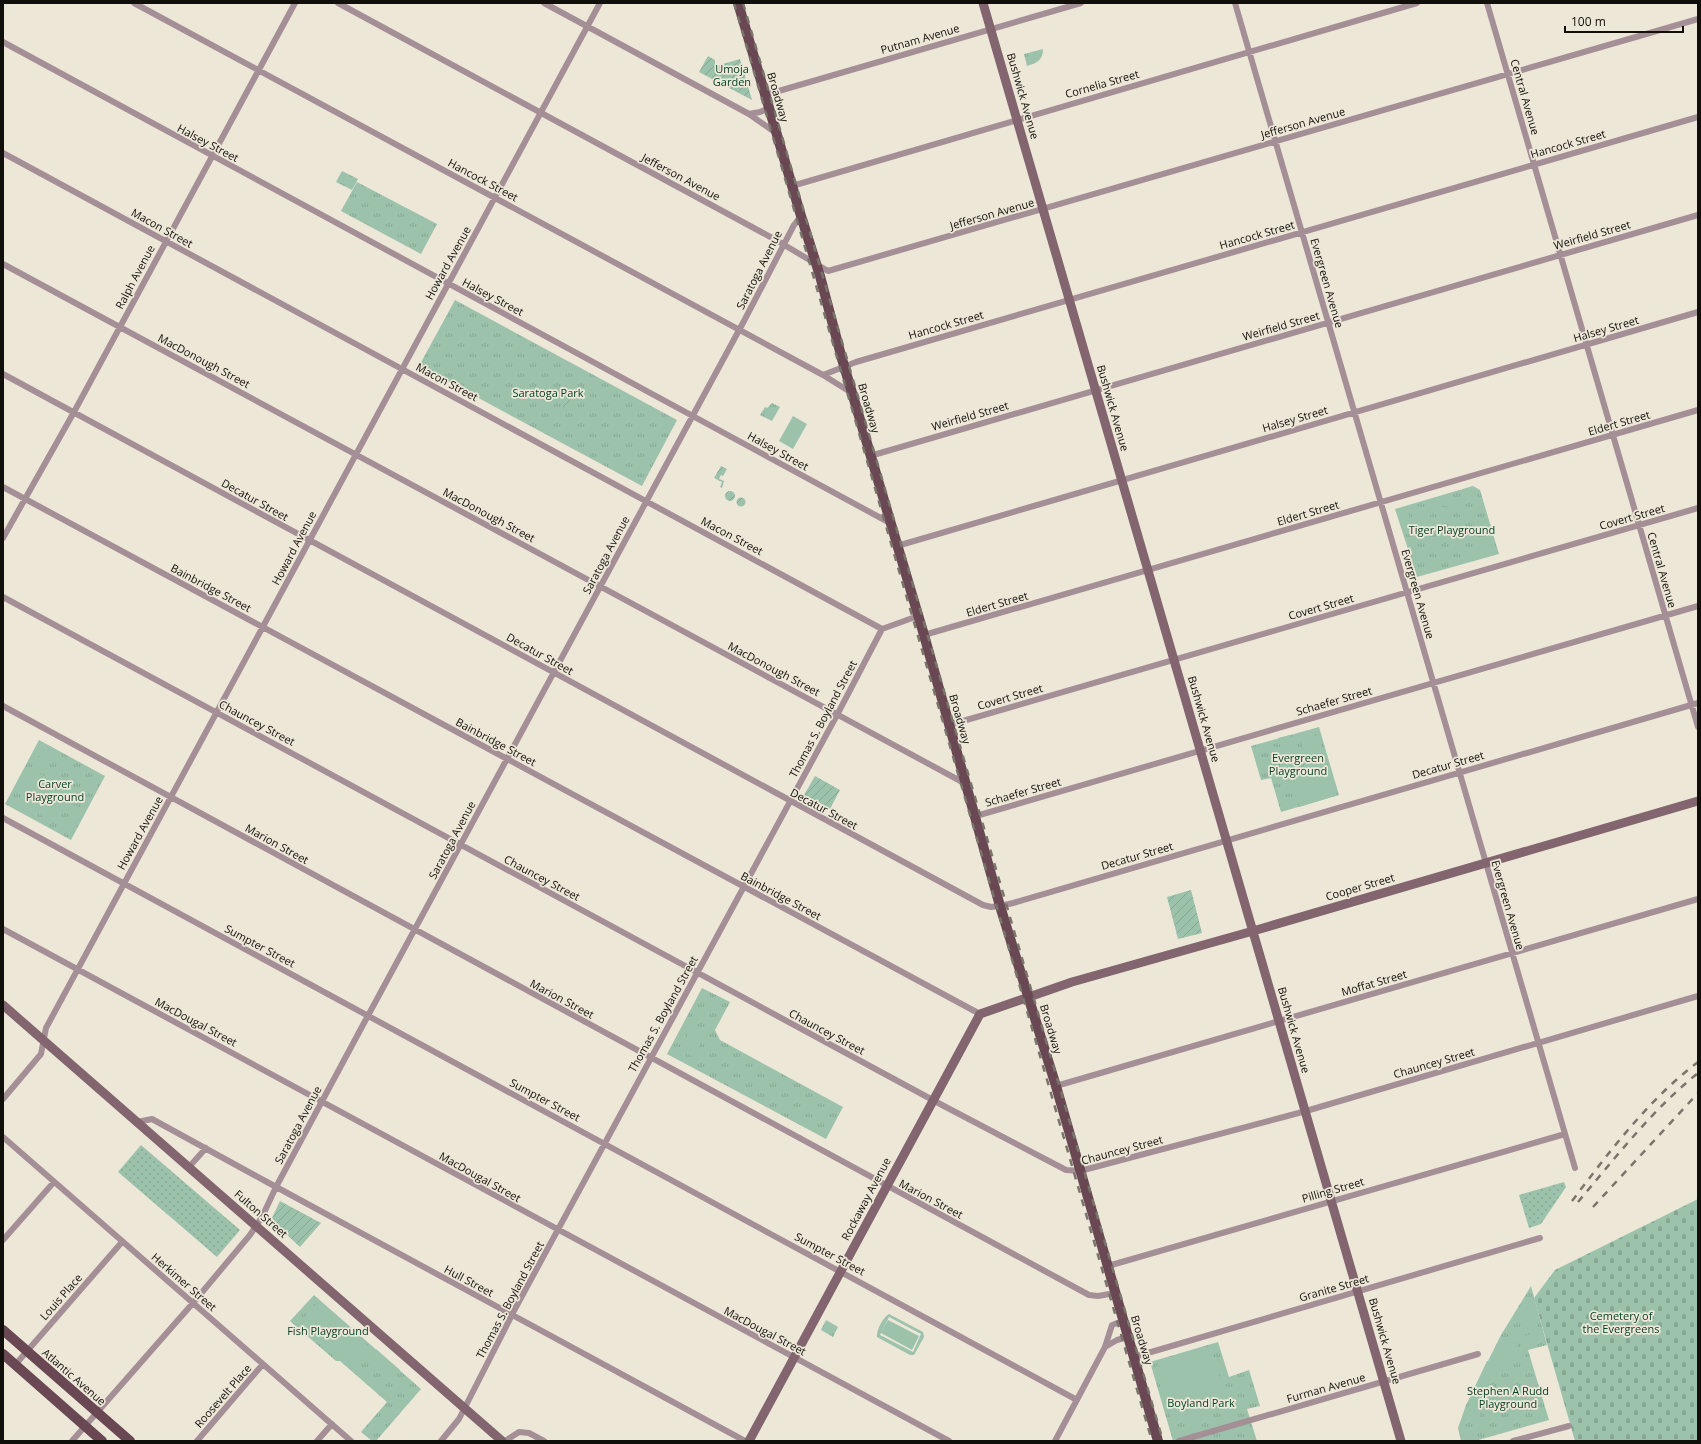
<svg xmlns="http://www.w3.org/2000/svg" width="1701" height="1444" viewBox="0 0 1701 1444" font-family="'Open Sans',sans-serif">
  <defs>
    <pattern id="grass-dots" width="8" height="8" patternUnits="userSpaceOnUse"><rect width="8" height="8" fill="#9cc2ac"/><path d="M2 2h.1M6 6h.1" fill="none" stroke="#85a693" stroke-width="1.8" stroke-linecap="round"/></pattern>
    <pattern id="cemetery-stones" width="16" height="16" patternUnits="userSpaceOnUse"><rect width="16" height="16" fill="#9cc2ac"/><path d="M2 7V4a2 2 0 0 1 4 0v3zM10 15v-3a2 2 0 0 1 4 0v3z" fill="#85a693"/></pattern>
    <pattern id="park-tufts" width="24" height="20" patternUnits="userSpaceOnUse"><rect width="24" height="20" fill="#9cc2ac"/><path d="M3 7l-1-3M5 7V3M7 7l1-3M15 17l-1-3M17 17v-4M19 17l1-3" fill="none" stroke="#85a693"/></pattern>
    <pattern id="garden-furrows" width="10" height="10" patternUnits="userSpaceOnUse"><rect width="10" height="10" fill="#9cc2ac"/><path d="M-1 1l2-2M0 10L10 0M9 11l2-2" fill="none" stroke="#85a693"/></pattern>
  </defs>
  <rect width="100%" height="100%" fill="#ede7d8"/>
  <!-- grass -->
  <path fill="url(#grass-dots)" d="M141 1145 240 1230 217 1257 118 1172Z
    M1564 1182 1566 1187 1541 1224 1529 1228 1519 1195Z"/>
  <!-- cemetery -->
  <path fill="url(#cemetery-stones)" d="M1698 1199V1441H1575L1534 1298 1555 1270Z"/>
  <!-- park -->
  <path fill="url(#park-tufts)" d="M1043 49C1043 60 1037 63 1027 66L1024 54Z
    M342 171 358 179 352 190 336 182Z
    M357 182 437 224 421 254 341 211Z
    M455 300 677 420 642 486 419 366Z
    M772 403 780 407 772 421 760 415 765 407 767 408Z
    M1473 486 1480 490 1499 554 1417 577 1395 509Z
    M1319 727 1339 795 1281 812 1271 778 1261 780 1251 746Z
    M39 740 105 776 71 840 5 804Z
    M702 988 730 1002 715 1030 720 1040 843 1107 826 1139 667 1054Z
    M1531 1286 1547 1345 1528 1350 1549 1420 1475 1441H1461L1458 1428 1466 1405 1501 1335Z
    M314 1295 421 1389 376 1441H372L361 1432 387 1402 340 1361H336L290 1321Z
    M826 1320 838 1327 833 1337 821 1330Z
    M1218 1342 1229 1377 1249 1370 1260 1406 1247 1409 1257 1441H1173L1150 1362Z"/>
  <!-- garden -->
  <path fill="url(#garden-furrows)" d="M708 56 715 60V66H716L740 59 752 100 699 72Z
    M566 395 570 398 571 403 566 408 560 406 563 402 565 403Z
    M721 466 727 469 723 476 721 475 719 479 724 481 722 488 720 487 722 482 714 478Z
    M725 496a5 5 0 1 1 10 0a5 5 0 1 1-10 0Z
    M736.5 502a4.5 4.5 0 1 1 9 0a4.5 4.5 0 1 1-9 0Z
    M815 776 840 790 830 809 804 795Z
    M1191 890 1202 933 1178 939 1167 897Z
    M280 1201 321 1223 300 1247 271 1220Z"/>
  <!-- pitch -->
  <path fill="#9cc2ac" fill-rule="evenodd" d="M793 416 807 424 793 449 779 441Z
    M1441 500C1449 501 1483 523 1488 531 1490 534 1490 538 1490 543L1494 542 1498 553 1472 561C1471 558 1471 555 1468 553 1457 544 1420 529 1427 511 1429 504 1434 501 1441 500ZM1438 505 1447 506 1482 530 1486 536 1485 545 1470 549 1434 525 1430 516 1432 509Z
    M1421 506 1429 530 1418 534 1411 509Z
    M1407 509 1414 533 1407 535 1400 511Z
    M1314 731 1322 757 1307 761 1299 735Z
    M1290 735 1300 766 1287 769 1278 738Z
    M40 741 58 751 52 763 33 753Z
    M1325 762 1335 796 1299 807 1289 773Z
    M34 770C63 786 64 791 49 820L17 802Z
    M75 805 85 811 71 837 61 831Z
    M692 1026 706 1033 693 1057 680 1050Z
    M318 1302 372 1349 355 1370 300 1322Z
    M1533 1311 1537 1326 1523 1330 1519 1314Z
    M889 1314 923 1332 924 1337 914 1355H910L877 1337C876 1331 883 1317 889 1314ZM889 1317 921 1334 913 1352 880 1335Z
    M888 1320 919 1336 912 1350 881 1333Z
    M1536 1332 1539 1342 1523 1347 1521 1337Z
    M1505 1337 1518 1344 1507 1365 1494 1358Z
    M376 1349 400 1370 391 1380 367 1359Z
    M1207 1349 1213 1353 1225 1396 1229 1398 1231 1406 1228 1411 1220 1413 1218 1412 1176 1424 1171 1420 1156 1367 1159 1363Z
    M1487 1361H1490L1497 1365 1498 1370 1484 1392 1479 1420 1474 1423H1468L1464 1418 1465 1414 1472 1398 1471 1395Z"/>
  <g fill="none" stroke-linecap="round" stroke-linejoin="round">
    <!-- street -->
    <path stroke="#a48f96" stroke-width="6" d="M134 3 823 375 852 393
      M338 3 776 240 828 271 1698 19
      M544 3 749 114 776 133
      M1235 3 1575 1168
      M1487 3 1698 727
      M3 42 890 523
      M765 95 1081 3
      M749 114 760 112 769 108
      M3 153 882 629
      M792 186 1417 3
      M3 264 966 784
      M3 374 983 905 991 907 1000 906 1013 903 1698 703
      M823 375 856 362 1698 117
      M870 456 1698 215
      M3 487 980 1014
      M3 538 74 412 295 3
      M897 546 1698 312
      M3 597 942 1105 1066 1170 1080 1171 1306 1111 1698 996
      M924 635 1698 410
      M3 706 1089 1295 1098 1296 1115 1293
      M949 725 1698 508
      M976 816 1698 606
      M3 818 1077 1400
      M3 929 949 1441
      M1056 1086 1698 899
      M3 1099 41 1054 46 1028 600 3
      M137 1122 152 1119 267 1182 745 1441
      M3 1137 351 1441
      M189 1167 206 1148
      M3 1240 54 1182
      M1108 1266 1565 1134
      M1105 1347 1117 1340 1128 1337
      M1134 1357 1540 1238
      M15 1365 122 1242
      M72 1441 193 1303 250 1235 262 1217 276 1187 364 1023 744 321 794 225 801 216
      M197 1441 263 1364
      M317 1441 332 1424
      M441 1441 459 1419 516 1307 837 715 882 629 918 616
      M505 1441 519 1432 529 1433 544 1441
      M1055 1441 1105 1347 1112 1325 1123 1321
      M1179 1441 1478 1354
      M1513 1441 1569 1426"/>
    <!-- secondary -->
    <path stroke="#82656f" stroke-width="9" d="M983 3 1401 1441
      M3 1005 502 1441
      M749 1441 980 1014 1072 982 1253 931 1698 801"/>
    <!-- primary -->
    <path stroke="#694854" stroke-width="10" d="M738 3 801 216 820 276 842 359 924 635 1000 906 1056 1086 1158 1441
      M3 1330 130 1441
      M3 1354 102 1441"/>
    <!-- rail -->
    <path stroke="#79756b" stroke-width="2.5" stroke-dasharray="7 7" stroke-linecap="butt" d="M734 3 1152 1441
      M743 3 1163 1441
      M1572 1201C1610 1151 1648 1100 1698 1062
      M1578 1202C1616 1157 1652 1110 1698 1073
      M1593 1207 1698 1093"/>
  </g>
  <g text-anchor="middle" stroke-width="3.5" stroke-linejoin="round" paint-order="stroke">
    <!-- street labels -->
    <g font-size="11" fill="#110f0a" stroke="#ede7d8">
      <text transform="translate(920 39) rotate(-16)" y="4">Putnam Avenue</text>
      <text transform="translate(1102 84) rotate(-16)" y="4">Cornelia Street</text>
      <text transform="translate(1023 96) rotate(74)" y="4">Bushwick Avenue</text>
      <text transform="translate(778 97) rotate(74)" y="4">Broadway</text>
      <text transform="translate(1525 97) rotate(74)" y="4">Central Avenue</text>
      <text transform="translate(1303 123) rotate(-16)" y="4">Jefferson Avenue</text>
      <text transform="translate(208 143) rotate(28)" y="4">Halsey Street</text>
      <text transform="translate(1568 144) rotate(-16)" y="4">Hancock Street</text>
      <text transform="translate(681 177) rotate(28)" y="4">Jefferson Avenue</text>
      <text transform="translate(483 180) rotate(28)" y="4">Hancock Street</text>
      <text transform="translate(992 214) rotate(-16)" y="4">Jefferson Avenue</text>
      <text transform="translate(162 228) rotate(29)" y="4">Macon Street</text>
      <text transform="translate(1257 235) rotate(-16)" y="4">Hancock Street</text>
      <text transform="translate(1592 235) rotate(-16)" y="4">Weirfield Street</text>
      <text transform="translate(448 263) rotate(-61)" y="4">Howard Avenue</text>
      <text transform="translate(759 270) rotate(-63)" y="4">Saratoga Avenue</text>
      <text transform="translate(135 277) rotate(-62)" y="4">Ralph Avenue</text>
      <text transform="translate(1327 283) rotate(74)" y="4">Evergreen Avenue</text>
      <text transform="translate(493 297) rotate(28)" y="4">Halsey Street</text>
      <text transform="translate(946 325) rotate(-16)" y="4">Hancock Street</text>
      <text transform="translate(1281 326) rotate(-16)" y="4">Weirfield Street</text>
      <text transform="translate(1606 329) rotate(-16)" y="4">Halsey Street</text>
      <text transform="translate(204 361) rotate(28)" y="4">MacDonough Street</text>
      <text transform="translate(447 382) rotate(28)" y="4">Macon Street</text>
      <text transform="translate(869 408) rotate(74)" y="4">Broadway</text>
      <text transform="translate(1113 408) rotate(74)" y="4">Bushwick Avenue</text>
      <text transform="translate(970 416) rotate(-16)" y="4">Weirfield Street</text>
      <text transform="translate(1295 419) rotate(-16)" y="4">Halsey Street</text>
      <text transform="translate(1619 423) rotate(-16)" y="4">Eldert Street</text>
      <text transform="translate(778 451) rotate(29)" y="4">Halsey Street</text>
      <text transform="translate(255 500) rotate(29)" y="4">Decatur Street</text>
      <text transform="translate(1308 513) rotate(-16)" y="4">Eldert Street</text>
      <text transform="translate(489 515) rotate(28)" y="4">MacDonough Street</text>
      <text transform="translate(1632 517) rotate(-16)" y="4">Covert Street</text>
      <text transform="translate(732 536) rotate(28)" y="4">Macon Street</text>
      <text transform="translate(294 548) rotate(-62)" y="4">Howard Avenue</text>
      <text transform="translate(606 555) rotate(-62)" y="4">Saratoga Avenue</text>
      <text transform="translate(1662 570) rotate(74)" y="4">Central Avenue</text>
      <text transform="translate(211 588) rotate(28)" y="4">Bainbridge Street</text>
      <text transform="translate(1418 594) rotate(74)" y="4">Evergreen Avenue</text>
      <text transform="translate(997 604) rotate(-16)" y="4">Eldert Street</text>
      <text transform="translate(1321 607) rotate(-16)" y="4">Covert Street</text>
      <text transform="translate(540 654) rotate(29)" y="4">Decatur Street</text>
      <text transform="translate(774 669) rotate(28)" y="4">MacDonough Street</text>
      <text transform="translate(1010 697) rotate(-16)" y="4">Covert Street</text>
      <text transform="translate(1334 701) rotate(-16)" y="4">Schaefer Street</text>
      <text transform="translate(823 719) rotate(-62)" y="4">Thomas S. Boyland Street</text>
      <text transform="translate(960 719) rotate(74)" y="4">Broadway</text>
      <text transform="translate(1204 719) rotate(74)" y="4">Bushwick Avenue</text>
      <text transform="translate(257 723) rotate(28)" y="4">Chauncey Street</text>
      <text transform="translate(496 742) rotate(28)" y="4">Bainbridge Street</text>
      <text transform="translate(1448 765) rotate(-16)" y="4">Decatur Street</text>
      <text transform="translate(1023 792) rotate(-16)" y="4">Schaefer Street</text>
      <text transform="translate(824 809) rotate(28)" y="4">Decatur Street</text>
      <text transform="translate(140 833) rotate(-61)" y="4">Howard Avenue</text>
      <text transform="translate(452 840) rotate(-62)" y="4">Saratoga Avenue</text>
      <text transform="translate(277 844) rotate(29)" y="4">Marion Street</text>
      <text transform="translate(1137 856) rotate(-16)" y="4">Decatur Street</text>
      <text transform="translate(542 878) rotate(28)" y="4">Chauncey Street</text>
      <text transform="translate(1360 887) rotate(-16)" y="4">Cooper Street</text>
      <text transform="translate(781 896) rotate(28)" y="4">Bainbridge Street</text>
      <text transform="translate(1508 905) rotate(74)" y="4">Evergreen Avenue</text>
      <text transform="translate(260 946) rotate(28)" y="4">Sumpter Street</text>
      <text transform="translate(1374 983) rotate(-16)" y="4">Moffat Street</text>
      <text transform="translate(562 999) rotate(28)" y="4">Marion Street</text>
      <text transform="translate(663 1014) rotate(-61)" y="4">Thomas S. Boyland Street</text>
      <text transform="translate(196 1022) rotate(28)" y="4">MacDougal Street</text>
      <text transform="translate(1051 1029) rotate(73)" y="4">Broadway</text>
      <text transform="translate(1294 1030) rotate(74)" y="4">Bushwick Avenue</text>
      <text transform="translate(827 1032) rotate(28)" y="4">Chauncey Street</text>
      <text transform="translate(1434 1063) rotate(-16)" y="4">Chauncey Street</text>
      <text transform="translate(545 1100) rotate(28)" y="4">Sumpter Street</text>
      <text transform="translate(298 1125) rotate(-62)" y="4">Saratoga Avenue</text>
      <text transform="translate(1122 1150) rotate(-15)" y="4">Chauncey Street</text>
      <text transform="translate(480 1177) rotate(29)" y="4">MacDougal Street</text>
      <text transform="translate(1333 1190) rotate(-16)" y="4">Pilling Street</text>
      <text transform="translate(866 1199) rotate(-62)" y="4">Rockaway Avenue</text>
      <text transform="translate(931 1199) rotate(28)" y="4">Marion Street</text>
      <text transform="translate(261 1214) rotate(41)" y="4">Fulton Street</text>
      <text transform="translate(830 1254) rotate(28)" y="4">Sumpter Street</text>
      <text transform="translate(469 1281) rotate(28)" y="4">Hull Street</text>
      <text transform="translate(184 1282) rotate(41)" y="4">Herkimer Street</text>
      <text transform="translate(1334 1288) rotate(-16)" y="4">Granite Street</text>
      <text transform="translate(61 1297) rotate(-49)" y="4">Louis Place</text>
      <text transform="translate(510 1300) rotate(-62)" y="4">Thomas S. Boyland Street</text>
      <text transform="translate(765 1331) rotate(28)" y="4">MacDougal Street</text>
      <text transform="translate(1142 1340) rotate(73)" y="4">Broadway</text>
      <text transform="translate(1385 1341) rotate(74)" y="4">Bushwick Avenue</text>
      <text transform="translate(74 1377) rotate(41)" y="4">Atlantic Avenue</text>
      <text transform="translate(1326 1388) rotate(-16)" y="4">Furman Avenue</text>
      <text transform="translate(223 1396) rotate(-49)" y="4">Roosevelt Place</text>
    </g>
    <!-- park labels -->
    <g font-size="11" fill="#074028" stroke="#ede7d8">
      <text x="732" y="73">Umoja<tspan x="732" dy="13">Garden</tspan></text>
      <text x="548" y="397">Saratoga Park</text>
      <text x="1452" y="534">Tiger Playground</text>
      <text x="1298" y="762">Evergreen<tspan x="1298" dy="13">Playground</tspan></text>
      <text x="55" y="788">Carver<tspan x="55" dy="13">Playground</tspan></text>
      <text x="1621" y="1320">Cemetery of<tspan x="1621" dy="13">the Evergreens</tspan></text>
      <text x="328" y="1335">Fish Playground</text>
      <text x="1508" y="1395">Stephen A Rudd<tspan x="1508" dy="13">Playground</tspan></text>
      <text x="1201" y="1407">Boyland Park</text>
    </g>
  </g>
  <!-- border -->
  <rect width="1701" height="1444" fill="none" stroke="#110f0a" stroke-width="8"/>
  <!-- scale -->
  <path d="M1565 26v6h118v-6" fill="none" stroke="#110f0a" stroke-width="2"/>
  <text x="1571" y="26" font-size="12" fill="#110f0a" stroke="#ede7d8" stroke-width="3" paint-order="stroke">100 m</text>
</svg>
